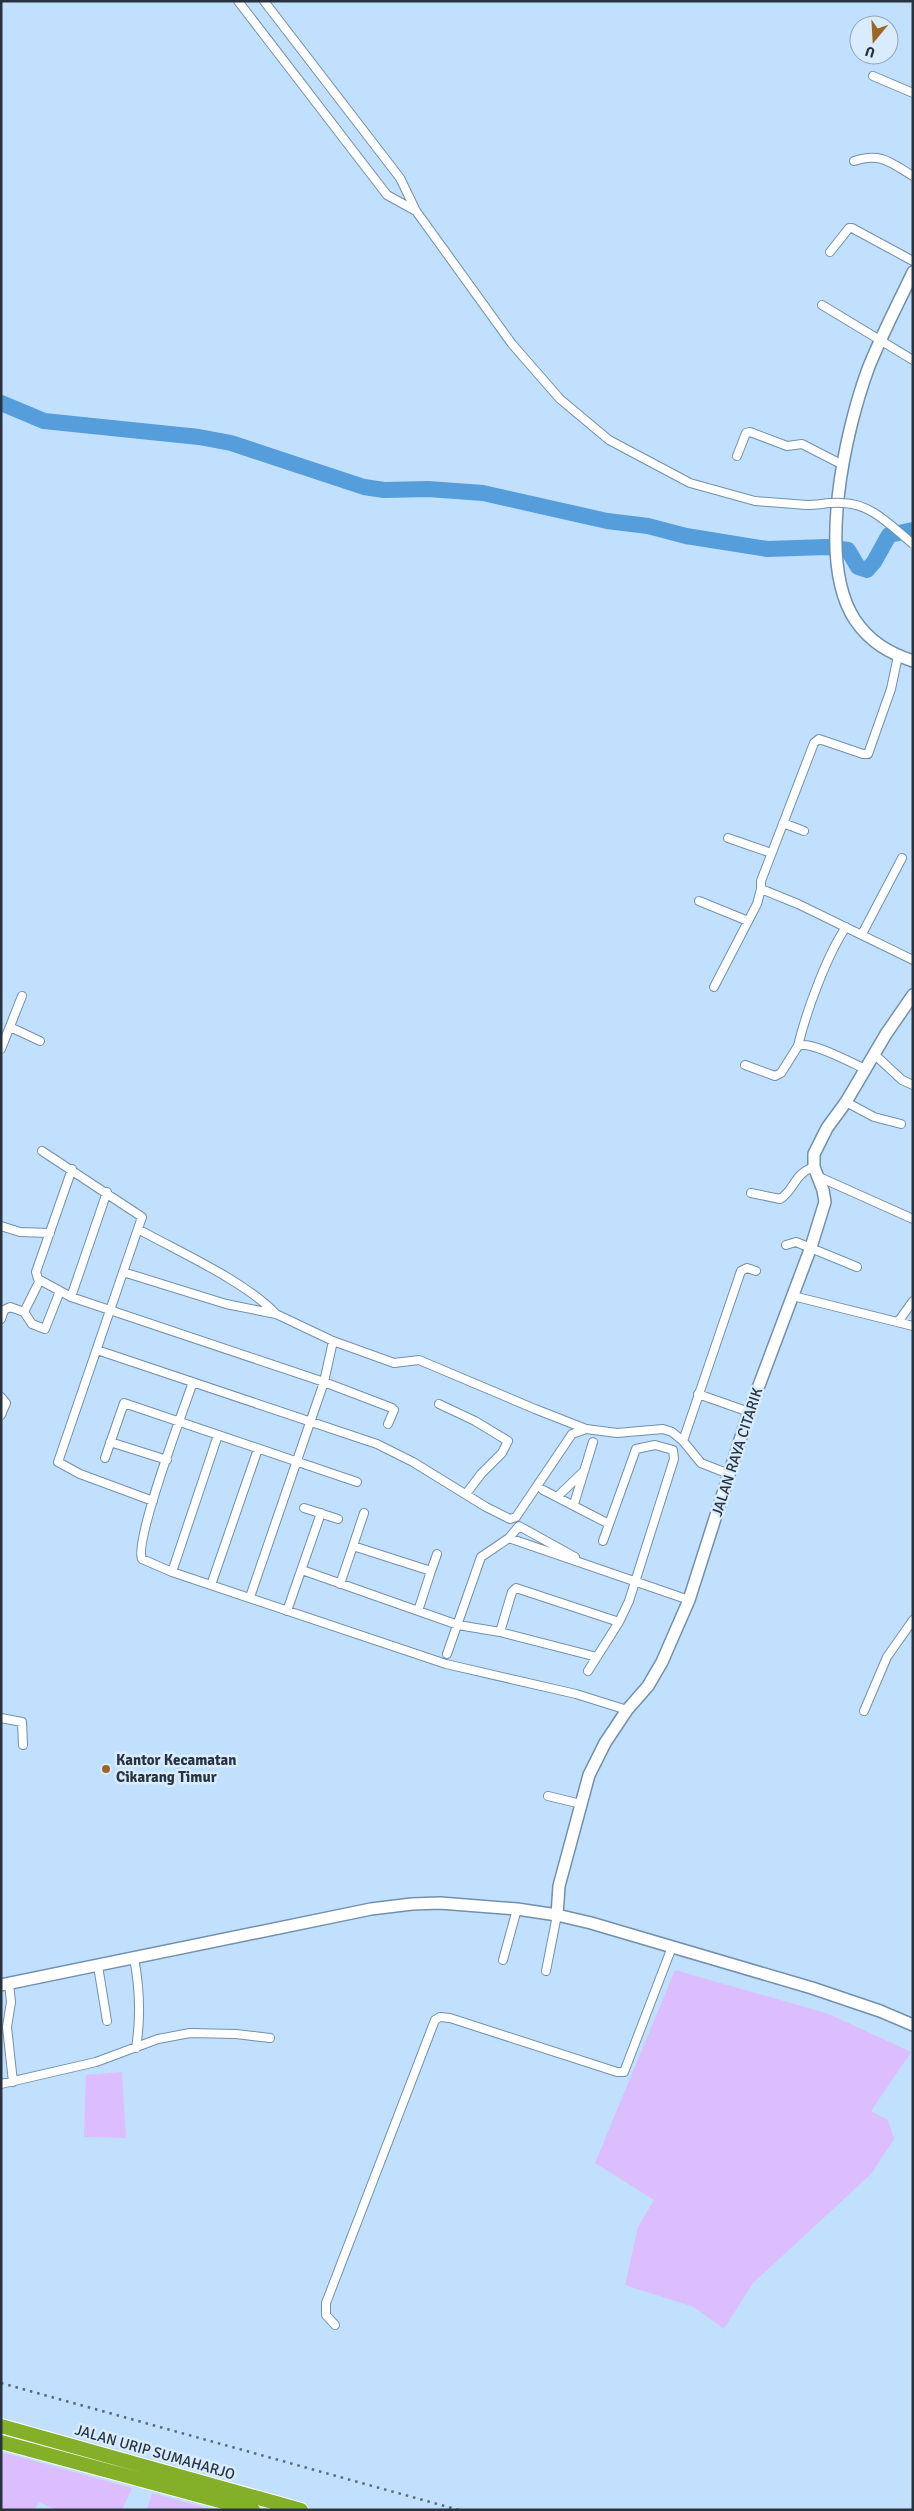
<svg xmlns="http://www.w3.org/2000/svg" width="914" height="2511" viewBox="0 0 914 2511" font-family="Signika,sans-serif">
  <rect width="100%" height="100%" fill="#c0e0fe"/>
  <!-- green -->
  <path fill="#dcbdfd" d="M675 1970 829 2014 911 2052 871 2111 888 2120 894 2139 871 2174 753 2283 724 2329 694 2307 625 2285 638 2227 654 2200 595 2163Z
    M122 2072 126 2138 84 2137 86 2075Z
    M1 2452 132 2488 122 2510H57L39 2502 34 2510H1Z
    M152 2493 213 2510H147Z"/>
  <g fill="none" stroke-linecap="round" stroke-linejoin="round">
    <!-- river -->
    <path stroke="#559ddb" stroke-width="16" d="M1 403 44 421 199 437 231 443 364 487 384 490 428 489 483 493 607 521 648 526 686 536 767 549 827 547 848 550 858 567 867 570 874 562 889 535 913 530"/>
    <!-- street casing -->
    <g stroke="#7290ab" stroke-width="10">
      <path id="street" d="M238 1 387 195 416 211
        M264 1 400 178 416 211 512 344 560 399 609 440 690 483 755 501 807 505
        M873 76 913 93
        M854 161C880 152 890 162 913 176
        M830 252 849 228H852L913 261
        M822 305 913 360
        M737 456 746 433 750 432 787 446 802 444 843 465
        M898 656 891 689 868 754H863L819 739 814 743 761 881V889L798 904 913 960
        M783 823 804 831
        M728 838 771 853
        M699 901 748 921
        M862 934 902 858
        M714 987 757 904 761 889
        M10 1027 40 1041
        M798 1046C806 1012 827 955 846 927
        M1 1049 22 996
        M874 1054 902 1080 913 1085
        M745 1065 775 1076 781 1073 798 1046C810 1040 852 1063 865 1069
        M846 1102 874 1117 901 1124
        M42 1151 142 1217 58 1462 80 1474 153 1501
        M72 1169 36 1272 38 1279 71 1297 324 1382 392 1408 394 1410 388 1424
        M817 1176 913 1219
        M751 1193 780 1199C795 1190 793 1174 814 1167
        M1 1226 20 1232 50 1233
        M138 1229C179 1252 245 1281 276 1314
        M786 1245 796 1242 857 1267
        M123 1272 226 1304 276 1314 333 1341 394 1363 419 1360 535 1409 586 1429
        M793 1296 913 1326
        M71 1297 107 1192
        M24 1312 32 1324 45 1329 60 1291
        M1 1319 4 1310 10 1307 24 1312 40 1280
        M898 1322 913 1301
        M97 1350 377 1444 413 1462 486 1507 510 1519 516 1517 572 1434 586 1429 617 1433 663 1429 672 1432 683 1441 701 1463 729 1474
        M193 1382C184 1408 134 1541 142 1559L172 1572 446 1664 576 1694 627 1710
        M698 1394 749 1412
        M1 1397 6 1403 1 1415
        M439 1404 475 1421 508 1441 502 1453 481 1474 466 1494
        M683 1441 741 1271 747 1268 756 1271
        M110 1442 167 1460
        M105 1458 124 1403 357 1482
        M543 1490 609 1524
        M557 1497 583 1472
        M574 1504 593 1442
        M304 1508 338 1519
        M509 1538 519 1526 575 1557
        M353 1546 364 1513
        M302 1570 458 1625 500 1632 597 1657
        M431 1571 437 1554
        M172 1572 218 1435
        M340 1584 353 1546 431 1571 418 1611
        M211 1585 258 1449
        M250 1597 324 1382 333 1341
        M287 1611 321 1513
        M500 1632 512 1592 516 1588 619 1622
        M447 1654 481 1557 509 1538 689 1600
        M588 1671 619 1622 629 1601 674 1459 673 1450 655 1445 636 1449 603 1541
        M864 1711 887 1657 913 1620
        M1 1718 22 1722 23 1745
        M548 1796 581 1804
        M134 1958C140 1989 141 2017 136 2048
        M503 1960 517 1909
        M98 1966 107 2021
        M546 1971 557 1915
        M9 1984 11 2002 7 2027 13 2082
        M1 2084 96 2062 158 2039 190 2033 236 2034 270 2038
        M335 2325 326 2315V2303L435 2020 440 2017 450 2018 617 2072H624L672 1947"/>
    </g>
    <!-- secondary casing -->
    <g stroke="#7290ab" stroke-width="14">
      <path id="secondary" d="M913 272C898 304 881 336 868 369 845 432 816 561 855 620 870 642 889 653 913 661
        M557 1915 559 1886 589 1775 605 1743 627 1710 648 1686 662 1662 689 1600 749 1412 811 1247 825 1202 823 1190 814 1167V1154L827 1128 846 1102 886 1034 913 995
        M1 1985 371 1909 412 1904 440 1903 517 1909 557 1915 591 1923 812 1988 880 2011 913 2025"/>
    </g>
    <!-- highway casing -->
    <g stroke="#fff" stroke-width="16">
      <path id="highway" d="M1 2426 301 2510
        M1 2442 253 2510"/>
    </g>
    <!-- street -->
    <use href="#street" stroke="#fff" stroke-width="8"/>
    <!-- secondary -->
    <use href="#secondary" stroke="#fff" stroke-width="11"/>
    <!-- highway -->
    <use href="#highway" stroke="#83af29" stroke-width="14"/>
    <!-- rail -->
    <path stroke="#566879" stroke-width="2.5" stroke-dasharray="2.5 5" stroke-linecap="butt" d="M1 2383 459 2510"/>
    <!-- street-bridge casing -->
    <g stroke="#7290ab" stroke-width="10" stroke-linecap="butt">
      <path id="street-bridge" d="M807 505C818 505 831 502 842 503 871 503 892 527 913 544"/>
    </g>
    <!-- street-bridge -->
    <use href="#street-bridge" stroke="#fff" stroke-width="8"/>
  </g>
  <!-- markers -->
  <circle fill="#9e6622" stroke="#d8ecfe" stroke-width="2" cx="106" cy="1769" r="5"/>
  <g text-anchor="middle" stroke-width="5" stroke-linejoin="round" paint-order="stroke">
    <!-- street labels -->
    <g font-size="15" fill="#27333f" stroke="#d8ecfe">
      <text transform="translate(737 1452) rotate(-72)" y="5">JALAN RAYA CITARIK</text>
      <text transform="translate(155 2452) rotate(16)" y="5">JALAN URIP SUMAHARJO</text>
    </g>
    <!-- poi labels -->
    <g font-size="15" font-weight="bold" fill="#27333f" stroke="#d8ecfe" text-anchor="start">
      <text x="116" y="1765">Kantor Kecamatan<tspan x="116" dy="17">Cikarang Timur</tspan></text>
    </g>
  </g>
  <!-- border -->
  <rect width="914" height="2511" fill="none" stroke="#27333f" stroke-width="5"/>
  <!-- north arrow -->
  <g transform="translate(874 40) rotate(198)"><circle r="24" fill="#d8ecfe" stroke="#91a2b2"/>
  <path d="M0-4L9 19L0 12L-9 19Z" fill="#9e6622"/>
  <text y="-8" font-size="14" font-weight="bold" text-anchor="middle" fill="#27333f">U</text>
  </g>
</svg>
